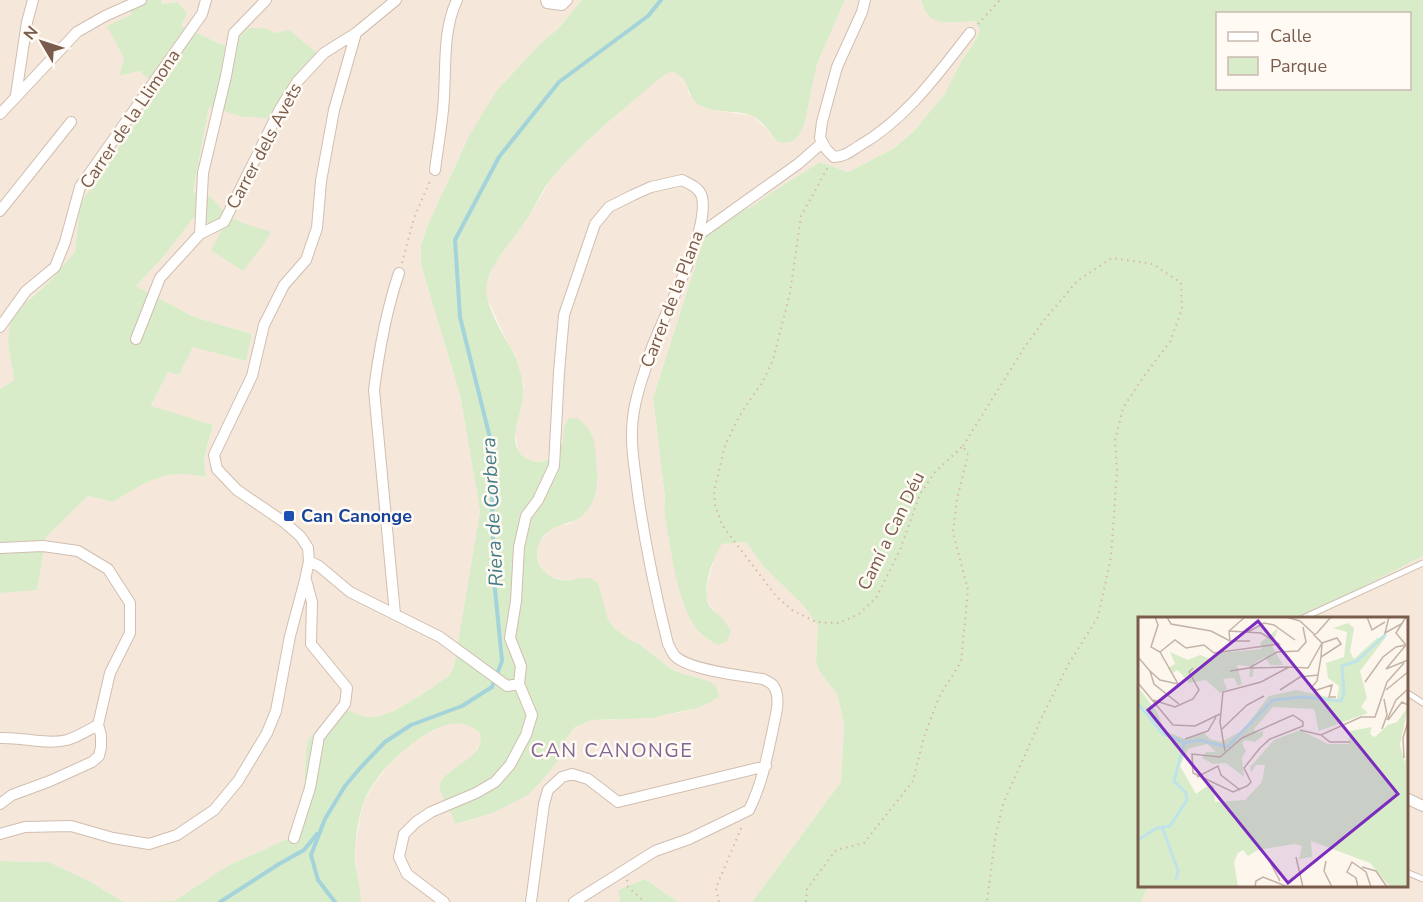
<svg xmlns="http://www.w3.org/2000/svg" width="1423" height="902" viewBox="0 0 1423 902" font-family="'Nunito Sans',sans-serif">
  <rect width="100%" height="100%" fill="#fdf6ec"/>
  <!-- residential -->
  <path fill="#f5e8da" d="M0 0H125L132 14 108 26 124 58 119 76 140 71 159 88 80 204 75 252 49 282 29 299 8 343 14 380 0 389Z
    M161 0H582L558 29 542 42 497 90 463 148 428 224 421 245V265L460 395 480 511 454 666 450 675 421 695 394 711 376 717H366L358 714 322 723 308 740 306 750 304 791 292 837 229 865 174 901 124 902 89 881 49 862 0 861V593L37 589 46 537 88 496 113 502 138 486 158 477 182 473 206 477 204 458 213 425 151 407 168 372 179 375 193 346 245 361 252 334 194 317 136 286 164 256 194 217 222 230 243 271 262 247 243 223 227 215 193 192 209 107 243 117 268 118 289 85 317 54 231 48 180 26Z
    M845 0H921L928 16 937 20 947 22 975 21 980 30 976 39 961 62 949 87 939 102 914 131 893 149 848 172 820 162 769 194 753 206 736 213 711 229 704 238 653 398 665 499 664 510 684 605 693 624 701 634 718 614 710 606 706 596 707 585 716 553 722 544 746 542 764 567 804 606 818 626 816 662 819 671 837 694 844 724 841 782 752 902H678L645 879 618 890 620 902H361L357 878 355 847 360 818 365 800 374 784 392 761 405 748 421 737 445 725 455 723H464L472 726 480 733V743L475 752 468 760 449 772 442 780 440 789 457 824 493 813 528 795 540 783 558 761 564 742 575 727 592 720H610L677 713 695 709 703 705 716 687 709 681 680 673 671 669 639 644 630 640 614 628 608 619 600 592 578 579 569 581 551 577 543 571 539 562 537 553 538 544 550 530 559 525 569 524 583 515 593 500 598 482 564 427V437L560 446 554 454 545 460 536 463 525 459 518 451 515 431 522 404 524 385 515 354 509 346 488 300 485 291 487 282 495 263 529 217 550 180 575 153 604 126 663 75 672 71 681 76 686 84 689 94 702 107 714 110 753 116 766 128 771 135 805 122 817 64Z
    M1423 556V902H1141L1148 886H1406V618H1302Z"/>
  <!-- green -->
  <path fill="#d8ecc9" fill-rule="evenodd" d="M125 0H161L163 4 177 2 187 13 181 26 230 48 248 28H265L275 33 289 30 317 53 289 85 268 118 243 117 209 107 193 192 211 197 227 215 243 223 271 232 262 247 243 271 211 250 222 230 194 217 164 256 136 286 194 317 252 334 246 361 193 347 179 375 168 372 151 406 213 425 204 458 206 477C198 476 190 474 182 474 157 473 134 489 113 502L88 496 46 537 37 590 0 593V389L14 380 8 343 11 316 49 282 75 252 80 204 159 89 140 71 119 76 124 58 107 26 132 14Z
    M582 0H845L817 64 805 122C799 137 795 145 778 142 770 134 765 124 756 118 743 109 716 114 701 106 687 98 690 84 680 76 678 74 674 73 672 71L664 75C625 108 584 140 551 179 540 192 535 209 525 222 512 242 493 260 487 283 482 302 505 337 514 354 517 359 518 365 520 371 523 380 524 388 523 397 521 418 502 451 532 461 545 466 559 452 563 440 564 436 563 432 564 427 565 424 567 422 568 419L578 418C594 433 594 437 596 459 598 479 600 498 583 515 576 522 568 522 558 526 540 533 530 553 543 570 549 578 563 582 572 580 578 579 585 577 590 578 593 579 595 582 598 583L608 619 614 628 630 640 639 644 671 669 680 673 709 681 716 686 719 696 711 702 695 709 668 714 652 718 592 720 575 727 564 742 558 761 540 783 528 795 493 813 456 824C453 817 441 794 440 789 438 770 475 763 480 743 481 740 480 736 480 733 464 719 451 722 434 730 408 742 374 775 364 802 358 819 355 838 355 856 355 872 361 887 361 902H0V861L49 862 89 881 124 902 174 901 229 865 292 837 304 791 306 750 308 740 322 723 329 716 339 712 349 711 366 717H376L394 711 421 695 450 675 454 666 480 511 460 395 421 265V245L428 224 469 136 497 90 542 42 558 29Z
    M921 0H1423V556L1302 618H1140V886H1148L1141 902H752L841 782 844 724 837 694 819 671 816 662 818 626 804 606 764 567 746 542 722 544C713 558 701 589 709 605 711 609 716 612 719 615 724 620 727 625 731 631L727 641 718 645C708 639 699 634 693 624 676 596 670 543 664 510L665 498 653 398 704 238 711 229 736 213 753 206 769 194 820 162 848 172 893 149 914 131 944 95 961 62 976 39 980 30 975 21C962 21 936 27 927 14 924 10 923 4 921 0ZM1218 14H1410V88H1218Z
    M645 879 678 902H620L618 890Z"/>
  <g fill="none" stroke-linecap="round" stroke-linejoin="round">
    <!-- stream -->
    <path stroke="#a5d3da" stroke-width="4" d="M220 902 279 864 304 850 317 834
      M335 902 318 880 311 855 325 819 345 786 361 767 385 742 411 725 462 706 492 687 502 661 494 579 491 442 460 317 455 240 499 157 559 82 648 16 661 0"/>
    <!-- service casing -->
    <g stroke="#d1beb0" stroke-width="7">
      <path id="service" d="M1303 618 1423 563
        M1406 692 1423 703
        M1406 872 1423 879"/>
    </g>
    <!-- minor casing -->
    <g stroke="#d1beb0" stroke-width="12">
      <path id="minor" d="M546 0 547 3 562 5 567 0
        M865 0 862 12 837 67 822 122 820 138 826 149 834 157C844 157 851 151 859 146 906 119 937 75 970 33
        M16 95 27 22 33 0
        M0 114 77 32 105 16 141 0
        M435 170C438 145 443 121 444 96 446 64 443 29 457 0
        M0 211 71 122
        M200 234 224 222 280 109 297 82 324 53 356 33
        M697 236 798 164 822 143
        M0 327 26 291 55 267 65 242 80 187 202 14 206 0
        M136 339 160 278 200 234 203 173 226 76 234 33 266 0
        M0 548 43 546 78 551 108 569 130 603V633L110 673 98 725 101 735V747L99 756 92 762 50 781 12 795 0 804
        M309 561 319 566 350 592 440 637 507 686 519 684
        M395 614 374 390C379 351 386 311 399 273
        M0 738C22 737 46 745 67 740 78 737 88 730 98 725
        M1406 798 1423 806
        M0 834 25 827 71 826 113 838 149 844 177 835 214 810 238 781 267 733 276 711 290 636 305 580 309 561 308 548 301 537 284 522 237 490 217 469 214 455 252 376 264 325 284 285 306 260 317 228 321 181 334 110 356 33 396 0
        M294 838 310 788 319 737 345 704 347 688 311 644 312 602 306 580
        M444 902 407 874 399 857 404 834 416 822 431 812 476 793 495 782 510 765 526 735 532 715 519 684 521 666 510 638 516 601 519 547 526 516 538 500 554 466 559 372 564 315 595 224 609 207 633 195 651 187 682 180C690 184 700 188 702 197 709 230 670 303 657 335 652 346 648 358 645 370 638 390 632 411 632 432 631 450 635 469 637 487 644 539 655 592 668 644 670 647 672 653 675 656 689 670 743 676 763 679 769 682 774 684 776 691 780 703 775 717 773 729 767 757 762 784 749 810L689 839 655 851 574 902
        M531 902 544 804 548 790 562 777 572 774 588 779 618 802 766 766"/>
    </g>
    <!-- path -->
    <path stroke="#d9b8a5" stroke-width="2" stroke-dasharray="1.5 4.5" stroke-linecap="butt" d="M978 24 1000 0
      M402 263 414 218 430 181
      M963 446 1024 348 1045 319 1077 281 1112 258 1153 264 1181 283 1182 309 1170 342 1144 376 1123 408 1115 441 1117 471 1111 557 1098 617 1068 665 1042 717 1003 804 995 839 987 902
      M627 880 628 887 645 902
      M719 902 716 888 742 826
      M806 902 807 889 836 850 864 843 913 781 924 737 940 695 961 662 968 590 953 532 957 499 968 455 963 446 935 472 920 494 900 550 876 598 859 614 839 623 816 622 792 610 776 596 722 525 715 505 714 491 725 446 736 422 749 401 762 383 773 360 790 293 801 216 828 167"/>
    <!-- service -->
    <use href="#service" stroke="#fff" stroke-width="5"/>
    <!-- minor -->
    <use href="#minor" stroke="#fff" stroke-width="10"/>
  </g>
  <!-- markers -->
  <rect fill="#1a4fb4" stroke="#fffaf3" stroke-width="2" x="283" y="510" width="12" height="12" rx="3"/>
  <g text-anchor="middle" stroke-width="5" stroke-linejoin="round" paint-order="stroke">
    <!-- street labels -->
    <g font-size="18" fill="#7a5c4d" stroke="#fffaf3">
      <text transform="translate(130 119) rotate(-56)" y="6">Carrer de la Llimona</text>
      <text transform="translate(264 146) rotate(-62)" y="6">Carrer dels Avets</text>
      <text transform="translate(672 299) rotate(-69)" y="6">Carrer de la Plana</text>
      <text transform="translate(891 531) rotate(-64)" y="6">Camí a Can Déu</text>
    </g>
    <!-- transit labels -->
    <g font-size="18" font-weight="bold" fill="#164399" stroke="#fffaf3" text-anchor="start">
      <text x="301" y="522">Can Canonge</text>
    </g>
    <!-- water labels -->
    <g font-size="20" font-style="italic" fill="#437c86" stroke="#fffaf3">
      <text transform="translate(492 512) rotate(-93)" y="7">Riera de Corbera</text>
    </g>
    <!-- neighbourhood labels -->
    <g font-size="20" letter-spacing="1.5" fill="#846695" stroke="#fffaf3">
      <text x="612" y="757">CAN CANONGE</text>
    </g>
  </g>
  <!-- overview -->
  <g transform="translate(1138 617)">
    <rect width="270" height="270" fill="#fdf6ec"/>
    <path d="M210 6 216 11 212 35 216 42 239 21 248 20 222 54 229 81 223 90 230 96 181 114 176 92 135 90 116 112 118 116 125 114V119L117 125 107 123 104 126 108 134 104 141 106 160 88 146 75 147 64 141 68 135H78L69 127 50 132 42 149 58 177 72 167 76 169 77 185 107 183 124 165 127 148H118L113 156 112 150 136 123 162 113 190 127H211L212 114 234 110 232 117 237 120 250 108 259 105 270 90 262 128 267 146 270 121V270H252L232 246 173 224 174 240 161 242 164 229 156 227 120 233 110 239 105 233 100 236 96 245 100 270H0V70L19 95 27 114 47 122 65 115 72 122 83 125 105 113 131 79 158 73 199 82 201 69 190 61 188 46 206 40 209 15 195 11ZM140 11 134 29 145 48H132L127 40 116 46 115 60H111L112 49 99 48 104 67 100 69 96 61 85 62 89 72 82 76 68 63 51 66 40 53 34 56 30 51 37 47 32 35 50 43 62 38 75 43 82 36 124 32 122 26Z" fill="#d8ecc9"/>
    <path fill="none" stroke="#bfe3e8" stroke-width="3" d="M0 87 25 117 46 125M24 210 40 253 38 263M0 223 19 211 32 209 49 183 48 176 36 164 46 126 62 123 89 130 135 83 165 80 203 84 206 77 204 49 219 44 248 17"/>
    <path fill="none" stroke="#c5b3a7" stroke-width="1.5" d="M29 0 33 7 73 14 92 24H112M148 0 162 4 176 17M229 0 234 13 247 5M251 0 247 16 265 6M110 15 126 6 136 8 157 23M179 16 176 18 184 26 183 40 179 64 173 71 179 73 194 68 191 80H198M179 16 193 0M92 24 91 14 107 0M268 28 248 52 270 43M268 28 258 16 268 0M22 35 37 23 48 31 66 28 76 36 141 27 123 16 91 14M0 40 12 54 16 67 41 87M183 40 203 27 199 21 184 26M111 51 150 50M12 54 22 63 40 67 22 35 13 30 20 8 17 0M92 54 111 51 139 35 160 34 168 25 165 10M227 65 245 40 258 30 268 28M0 66 35 108 57 109 82 97M142 73 162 60 180 58M248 73 270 55M15 83 37 90 55 82 61 73 51 55 55 51M155 98 165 105V109L132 122 122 131 106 151 113 165 109 169 95 175 55 156 54 137 82 140 104 121ZM249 103 258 83 270 72M250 103 264 85 270 88M84 112 109 88 126 79M244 112 249 98 246 82M162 113 183 118 223 100H237L249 65 266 46M183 118 192 125H212M47 122 70 114 78 100M87 134 82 105 85 75 123 65 151 50 170 51 184 26M266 141 265 121 270 104M59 160 80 149 83 158 102 173M158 240 165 270M188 244 186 254 194 270M132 245 142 264M224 250 238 254 249 270M117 270 118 264 125 260 150 270M220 270 218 261 209 255 214 245 228 255 233 270"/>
    <path fill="#7b2cbf" fill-opacity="0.15" stroke="#7b2cbf" stroke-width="3" d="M120 4 260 177 150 266 10 93Z"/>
    <rect width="270" height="270" fill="none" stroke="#7a5c4d" stroke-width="3"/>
  </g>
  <!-- legend -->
  <rect x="1216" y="12" width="195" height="78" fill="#fffaf3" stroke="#cabbb1" stroke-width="1.5"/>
  <rect x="1228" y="32" width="30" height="9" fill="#ffffff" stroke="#cabbb1" stroke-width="1.5"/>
  <text x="1270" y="42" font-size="18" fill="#7a5c4d">Calle</text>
  <rect x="1228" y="57" width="30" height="18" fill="#d8ecc9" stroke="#cabbb1" stroke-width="1.5"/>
  <text x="1270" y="72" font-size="18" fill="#7a5c4d">Parque</text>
  <!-- north arrow -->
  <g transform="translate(42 42) rotate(309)" stroke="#fffaf3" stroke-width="4.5" paint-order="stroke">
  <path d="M0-4.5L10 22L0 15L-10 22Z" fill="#7a5c4d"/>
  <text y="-9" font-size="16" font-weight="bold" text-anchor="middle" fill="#7a5c4d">N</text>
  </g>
</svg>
